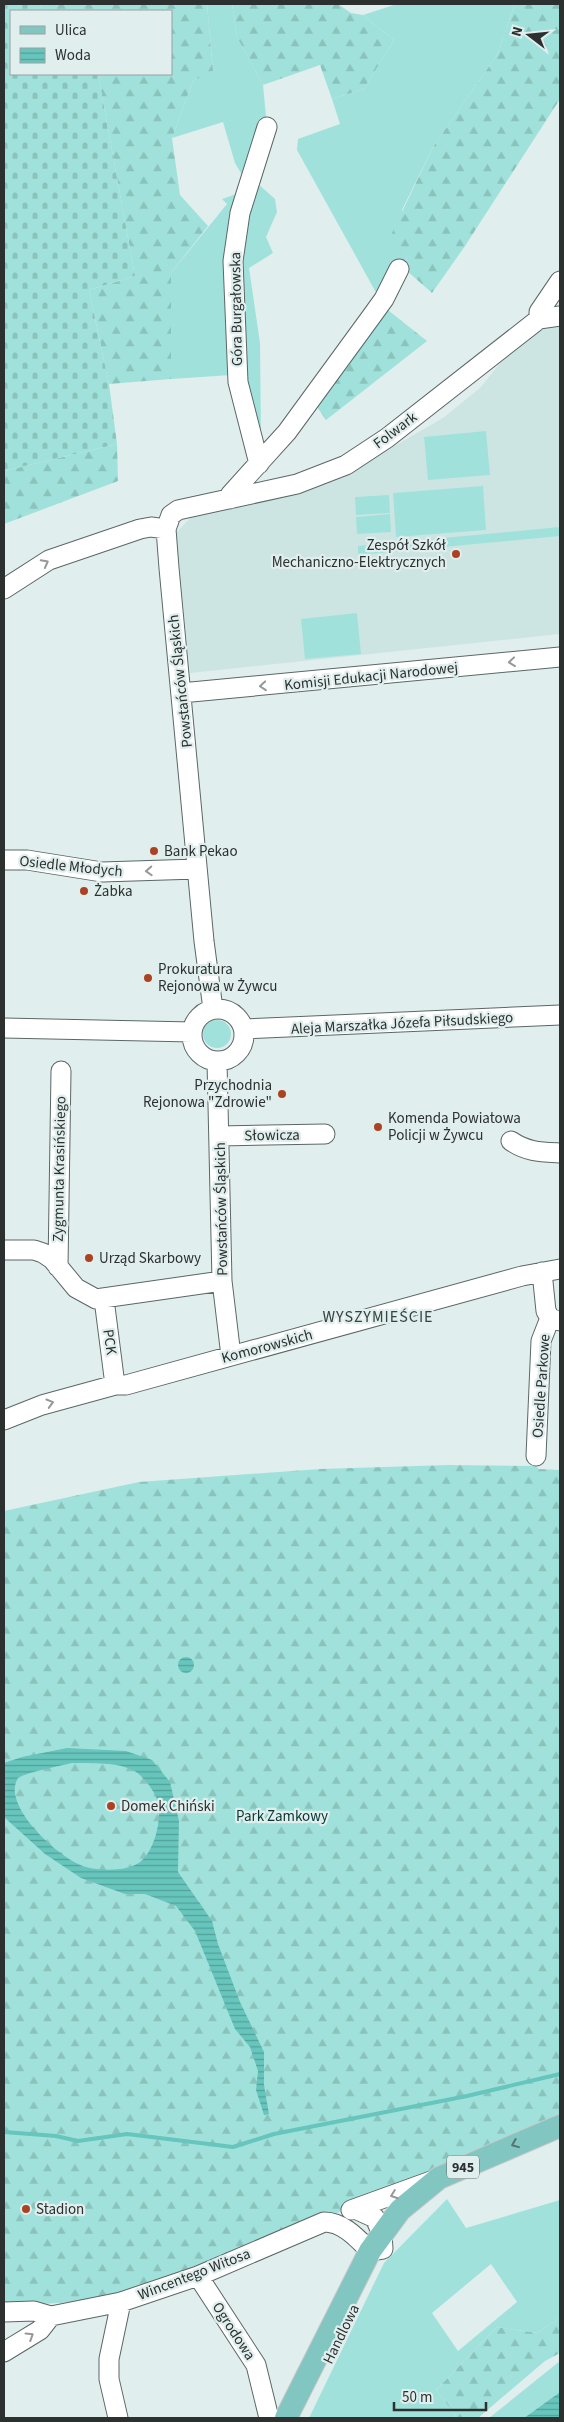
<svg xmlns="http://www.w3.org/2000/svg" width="564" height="2422" viewBox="0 0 564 2422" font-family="'Source Sans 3',sans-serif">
  <defs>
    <pattern id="forest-firs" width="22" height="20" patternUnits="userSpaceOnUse" patternTransform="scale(1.25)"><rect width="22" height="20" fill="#a0e2db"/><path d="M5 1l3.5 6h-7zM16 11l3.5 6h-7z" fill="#8ac2bc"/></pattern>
    <pattern id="cemetery-stones" width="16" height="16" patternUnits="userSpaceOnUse" patternTransform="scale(1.25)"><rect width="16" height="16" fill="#a0e2db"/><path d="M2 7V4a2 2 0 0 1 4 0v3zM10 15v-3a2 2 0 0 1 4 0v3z" fill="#8ac2bc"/></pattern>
    <pattern id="water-rules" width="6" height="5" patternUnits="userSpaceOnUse" patternTransform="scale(1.25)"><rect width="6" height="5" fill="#66c5bc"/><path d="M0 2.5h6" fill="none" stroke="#54a199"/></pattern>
  </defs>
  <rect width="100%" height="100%" fill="#e0eeed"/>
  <!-- built -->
  <path fill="#cde5e2" d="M560 325V634L190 673 176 533 196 512 344 475 443 418 480 388 511 350 546 326Z"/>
  <!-- grass -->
  <path fill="#a0e2db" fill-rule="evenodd" d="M207 4H232L237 37 263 85 267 127 257 183 275 199 277 212 266 237 273 253 249 268 260 343 261 442 231 375 171 379V273L227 204 222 199 239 193 245 180 235 163 223 122 172 138 193 81 213 70Z
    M397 4H515L497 55 433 147 402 210 407 253 406 270 378 296 297 150 298 139 340 124 332 99 364 89 394 40 363 15Z
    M486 431 490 475 428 480 424 437Z
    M483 486 486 530 396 537 393 493Z
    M389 495 390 513 356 515 355 497Z
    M390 514 391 532 357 534 356 517Z
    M560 527V536L358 555V546Z
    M357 613 361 654 305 659 301 619Z
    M203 1034a14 14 0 1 1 28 0a14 14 0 1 1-28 0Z
    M447 2199 466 2228 560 2200V2318L537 2333 497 2327 436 2390 456 2416 453 2418H309L384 2263ZM491 2264 517 2302 458 2351 432 2313Z
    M560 2361V2392L524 2418H489Z"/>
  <!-- forest -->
  <path fill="url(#forest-firs)" d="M40 4H207L213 71 193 81 172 138 180 195 208 226 171 273V379L109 384 89 290 135 276 98 74H171V11H42Z
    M232 4H338L351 13 363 15 394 40 364 89 332 99 320 65 263 85 237 37Z
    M515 4H560V99L465 246 432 293 406 270 407 253 391 249V235L433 147 497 55Z
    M384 307 427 341 326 420 317 407Z
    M117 444 118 481 4 524V471Z
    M449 1465 535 1466 539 1469 560 1470V2121L398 2189 161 2282 97 2300 4 2307V1511L139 1482 320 1469Z
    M560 2318V2353L545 2361 478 2418H453L456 2416 436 2390 497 2327 537 2333Z"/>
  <!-- cemetery -->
  <path fill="url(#cemetery-stones)" d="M4 4H40L42 11H11V74H98L135 276 89 290 109 384 117 444 4 471Z"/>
  <!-- water -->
  <path fill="url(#water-rules)" fill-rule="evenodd" d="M178 1665a8 8 0 1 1 16 0a8 8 0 1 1-16 0Z
    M67 1748 126 1751 152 1760 170 1782 179 1821 178 1872 212 1921 218 1944 240 2002 264 2052V2085L269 2114 264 2115 256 2090 258 2071 250 2047 235 2029 195 1931 176 1906 145 1894H125L81 1878 45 1854 4 1817V1763L22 1757ZM72 1763C91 1764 119 1761 136 1772 146 1779 159 1796 159 1810 160 1827 152 1858 135 1865 121 1871 100 1871 86 1867 62 1861 0 1806 18 1778 27 1772 60 1766 72 1763Z
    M560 2392V2418H524Z"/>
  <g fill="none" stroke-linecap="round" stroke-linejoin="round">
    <!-- stream -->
    <path stroke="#66c5bc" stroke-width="4" d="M4 2132 56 2136 78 2141 127 2134 233 2147 274 2134 467 2096 560 2074"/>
    <!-- minor casing -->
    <g stroke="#5b6766" stroke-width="21">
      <path id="minor" d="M539 319V312L560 281
        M259 464 238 382 233 261 240 213 267 127
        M230 499V495L287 432 371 317 384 299 399 269
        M4 589 49 560 140 529 151 527 166 529
        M181 693 560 657
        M4 860H27L102 872 197 869
        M192 1035a26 26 0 1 1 52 0a26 26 0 1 1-52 0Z
        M213 1009 204 941 169 568 166 529 171 515 178 510 297 484 346 465 387 438 539 319 560 316
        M4 1028 192 1032
        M244 1029 560 1015
        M217 1061 222 1281 231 1356
        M219 1136 325 1134
        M511 1141C527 1152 541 1152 560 1153
        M4 1250H34L43 1253 52 1259 76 1288 96 1299 222 1281
        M58 1267 61 1071
        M542 1272 546 1311 550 1318 560 1321
        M104 1299 115 1385
        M4 1420 42 1405 115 1385H126L522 1276 560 1269
        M536 1456 541 1341 550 1318
        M351 2210 431 2181
        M198 2276 256 2365 269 2418
        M4 2312 34 2311 51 2316 121 2302 198 2276 324 2222C343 2222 357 2238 370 2251L383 2249 382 2234 375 2218 355 2209
        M4 2352 40 2330 51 2316
        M118 2418 109 2379V2359L121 2302"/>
    </g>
    <!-- major casing -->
    <g stroke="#c8c9c9" stroke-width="24">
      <path id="major" d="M286 2418 370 2251 400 2210 439 2178 560 2126"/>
    </g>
    <!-- minor -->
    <use href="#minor" stroke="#fff" stroke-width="19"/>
    <!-- major -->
    <use href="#major" stroke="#82c6c1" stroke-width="22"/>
  </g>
  <!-- one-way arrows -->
  <defs><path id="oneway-chevron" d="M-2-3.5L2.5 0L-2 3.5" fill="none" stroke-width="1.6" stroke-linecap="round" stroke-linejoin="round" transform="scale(1.25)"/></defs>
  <g stroke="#969898">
    <use href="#oneway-chevron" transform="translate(45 563) rotate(-28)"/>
    <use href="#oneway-chevron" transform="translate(512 662) rotate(174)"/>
    <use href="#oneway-chevron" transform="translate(263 686) rotate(175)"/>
    <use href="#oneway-chevron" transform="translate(149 871) rotate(177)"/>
    <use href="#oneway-chevron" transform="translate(50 1403) rotate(-16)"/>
    <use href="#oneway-chevron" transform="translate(394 2195) rotate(160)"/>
    <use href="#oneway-chevron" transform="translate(30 2336) rotate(-32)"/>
  </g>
  <use stroke="#537471" href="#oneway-chevron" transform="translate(515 2144) rotate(158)"/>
  <!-- markers -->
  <g fill="#ab4323" stroke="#e0eeed" stroke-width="2">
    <circle cx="456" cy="554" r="5"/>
    <circle cx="154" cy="851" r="5"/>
    <circle cx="84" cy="891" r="5"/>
    <circle cx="148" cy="978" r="5"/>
    <circle cx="282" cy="1094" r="5"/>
    <circle cx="378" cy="1127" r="5"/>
    <circle cx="89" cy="1258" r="5"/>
    <circle cx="111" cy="1806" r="5"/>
    <circle cx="26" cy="2209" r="5"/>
  </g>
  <g text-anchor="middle" stroke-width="4.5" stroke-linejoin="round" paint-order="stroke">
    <!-- shield labels -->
    <rect fill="#e0eeed" stroke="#626a69" stroke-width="1" x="447" y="2155.5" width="32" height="23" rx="4"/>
    <g font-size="14" font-weight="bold" fill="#2c3130">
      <text x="463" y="2172">945</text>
    </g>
    <!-- street labels -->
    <g font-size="15" fill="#2c3130" stroke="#e0eeed">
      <text transform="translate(236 309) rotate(-91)" y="5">Góra Burgałowska</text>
      <text transform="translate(395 430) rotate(-37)" y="5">Folwark</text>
      <text transform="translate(371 676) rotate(-6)" y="5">Komisji Edukacji Narodowej</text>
      <text transform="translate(180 681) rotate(-96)" y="5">Powstańców Śląskich</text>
      <text transform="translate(71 866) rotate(6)" y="5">Osiedle Młodych</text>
      <text transform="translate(402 1023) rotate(-3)" y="5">Aleja Marszałka Józefa Piłsudskiego</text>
      <text transform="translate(272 1135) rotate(-1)" y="5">Słowicza</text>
      <text transform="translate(59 1169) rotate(-89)" y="5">Zygmunta Krasińskiego</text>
      <text transform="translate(221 1209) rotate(-91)" y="5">Powstańców Śląskich</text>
      <text transform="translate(110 1342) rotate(82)" y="5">PCK</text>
      <text transform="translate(267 1346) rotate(-15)" y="5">Komorowskich</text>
      <text transform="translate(541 1386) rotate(-86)" y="5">Osiedle Parkowe</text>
      <text transform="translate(194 2274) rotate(-21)" y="5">Wincentego Witosa</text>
      <text transform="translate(234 2331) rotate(57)" y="5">Ogrodowa</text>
      <text transform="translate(341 2334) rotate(-64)" y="5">Handlowa</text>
    </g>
    <!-- poi labels -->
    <g font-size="15" fill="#2c3130" stroke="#e0eeed" text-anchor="start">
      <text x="446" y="550" text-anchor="end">Zespół Szkół<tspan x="446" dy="17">Mechaniczno-Elektrycznych</tspan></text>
      <text x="164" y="856">Bank Pekao</text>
      <text x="94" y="896">Żabka</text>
      <text x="158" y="974">Prokuratura<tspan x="158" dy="17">Rejonowa w Żywcu</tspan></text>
      <text x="272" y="1090" text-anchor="end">Przychodnia<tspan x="272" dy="17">Rejonowa "Zdrowie"</tspan></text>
      <text x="388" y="1123">Komenda Powiatowa<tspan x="388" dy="17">Policji w Żywcu</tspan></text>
      <text x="99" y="1263">Urząd Skarbowy</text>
      <text x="121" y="1811">Domek Chiński</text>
      <text x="36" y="2214">Stadion</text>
    </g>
    <!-- park labels -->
    <g font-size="15" fill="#073633" stroke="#e0eeed">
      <text x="282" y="1821">Park Zamkowy</text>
    </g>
    <!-- neighbourhood labels -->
    <g font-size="16" letter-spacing="1" fill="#374341" stroke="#e0eeed">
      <text x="378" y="1322">WYSZYMIEŚCIE</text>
    </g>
  </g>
  <!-- border -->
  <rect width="564" height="2422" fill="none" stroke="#2c3130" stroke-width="10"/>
  <!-- legend -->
  <rect x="10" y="10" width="162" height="65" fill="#e0eeed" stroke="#98a2a1"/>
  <rect x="20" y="26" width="25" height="8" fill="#82c6c1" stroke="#98a2a1"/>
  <text x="55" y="35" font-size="15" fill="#2c3130">Ulica</text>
  <rect x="20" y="48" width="25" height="15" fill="url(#water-rules)" stroke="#98a2a1"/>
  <text x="55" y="60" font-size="15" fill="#2c3130">Woda</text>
  <!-- north arrow -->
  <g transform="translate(529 35) rotate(286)" stroke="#e0eeed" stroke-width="4" paint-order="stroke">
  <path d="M0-4L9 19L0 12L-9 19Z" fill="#2c3130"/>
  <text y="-8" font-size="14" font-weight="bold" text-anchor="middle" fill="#2c3130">N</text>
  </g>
  <!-- scale -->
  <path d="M394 2402v8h92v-8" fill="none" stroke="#2c3130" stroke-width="2.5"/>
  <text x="402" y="2402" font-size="15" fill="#2c3130" stroke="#e0eeed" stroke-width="4" paint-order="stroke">50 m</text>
</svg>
